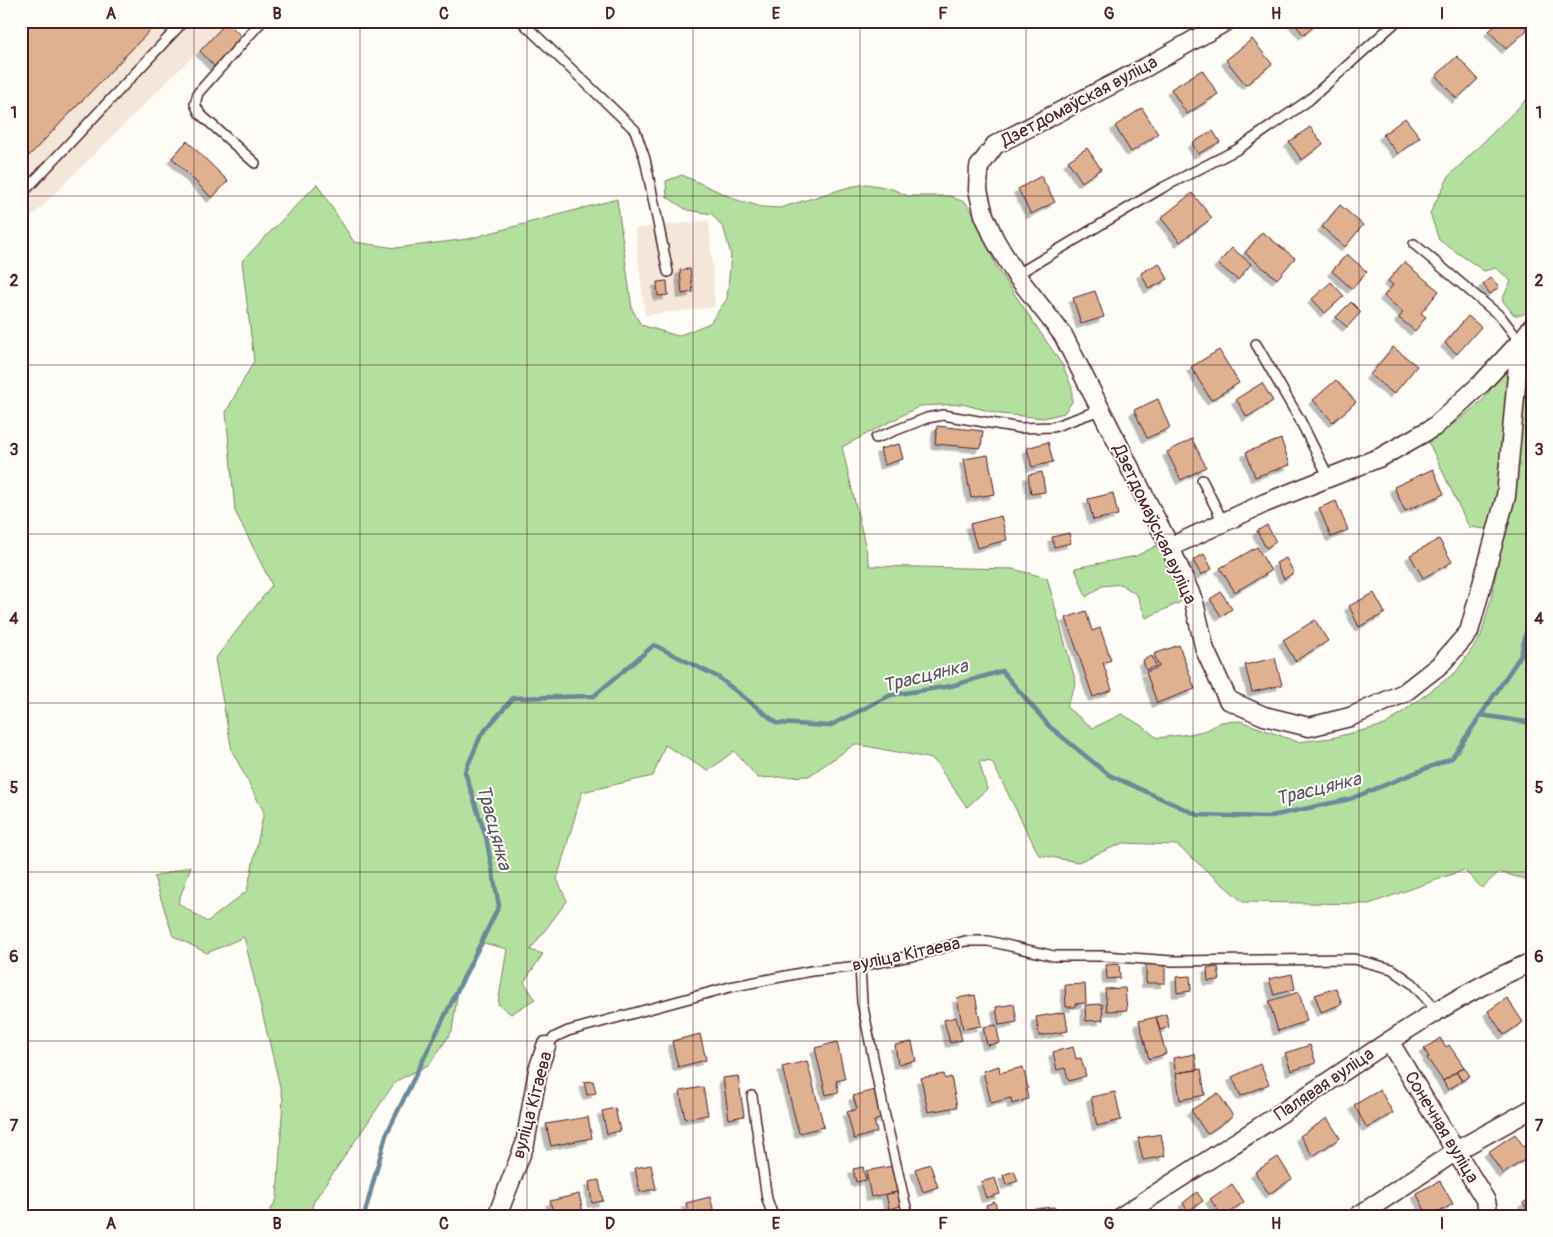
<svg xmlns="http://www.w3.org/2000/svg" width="1553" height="1237" viewBox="0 0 1553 1237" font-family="Pangolin,sans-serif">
  <defs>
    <filter id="shadow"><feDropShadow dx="-4.5" dy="4.5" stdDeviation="0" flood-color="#0004"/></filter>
  </defs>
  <rect width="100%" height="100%" fill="#fdfcf7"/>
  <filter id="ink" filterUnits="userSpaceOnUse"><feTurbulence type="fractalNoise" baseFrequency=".02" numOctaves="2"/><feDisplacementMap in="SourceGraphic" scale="10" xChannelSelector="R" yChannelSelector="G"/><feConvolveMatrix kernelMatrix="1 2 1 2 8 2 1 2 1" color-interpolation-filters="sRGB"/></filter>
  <g filter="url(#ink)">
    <!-- built -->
    <path fill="#f4e6d8" d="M21 21H228L21 227Z
      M709 220 715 307 645 315 635 229Z"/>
    <!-- green -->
    <path fill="#b3e09f" stroke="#7e8065" d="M1532 94V308L1522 315H1514L1502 300 1511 281 1496 268 1484 271 1439 240 1430 213 1449 176Z
      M682 175 737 200 762 207 780 208 849 187 867 184 890 188 908 196H950L966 203 976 217 997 268 1063 366 1072 388V402L1064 413 1044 418 1000 414 962 404 920 406 842 447 870 566 1013 569 1047 578 1076 683 1066 707 1093 728 1122 714 1142 726 1157 738 1190 734 1207 730 1221 722 1240 721 1298 742 1331 738 1385 725 1456 672 1481 636 1492 595 1503 531 1469 527 1428 441 1459 420 1484 399 1505 368 1510 395 1522 398 1529 348 1532 344V881L1499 872 1482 888 1464 870 1369 904 1243 902 1177 845 1123 843 1078 862 1039 855 992 762 979 761 987 789 967 807 933 759 855 744 809 776 758 778 734 751 708 771 665 745 653 776 582 792 557 879 567 901 530 950 543 954 524 982 535 999 511 1014 498 1004 507 949 484 943 459 983 452 1031 430 1064 396 1081 314 1201 309 1216H267L277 1199 283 1099 244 937 207 953 173 936 154 877 191 866 178 903 207 922 247 891 264 812 232 751 215 659 272 585 235 511 226 412 254 361 242 261 317 184 354 242 396 248 468 239 617 199 632 309 641 325 678 336 710 323 727 299 731 255 724 229 712 214 687 210 667 197 666 181Z
      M1158 545 1168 560 1183 601 1146 618 1137 595 1121 584 1102 586 1086 597 1075 568 1136 556Z"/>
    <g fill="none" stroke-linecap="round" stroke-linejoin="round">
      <!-- stream -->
      <path stroke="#6c8998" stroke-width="4.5" d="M1481 715 1532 723
        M364 1216 386 1135 499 906 486 837 465 772 481 735 513 698 594 696 654 645 718 677 777 723 829 726 891 695 951 686 1002 671 1050 727 1109 775 1198 815 1267 817 1350 799 1452 758 1521 655 1532 606"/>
    </g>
    <!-- building -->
    <path fill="#e0b191" stroke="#4a1f2b" filter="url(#shadow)" d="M21 21H159L21 164Z
      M1292 21H1317L1318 23 1304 35Z
      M1500 21H1519L1527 30 1506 49 1489 31Z
      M227 22 244 39 215 67 200 51Z
      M1252 39 1272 64 1246 85 1226 60Z
      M1457 56 1478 79 1457 99 1436 76Z
      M1202 70 1218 94 1187 114 1171 89Z
      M1142 108 1158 134 1131 152 1115 126Z
      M1405 118 1420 137 1398 154 1383 135Z
      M1310 127 1323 144 1302 160 1289 142Z
      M1213 131 1220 142 1198 154 1192 143Z
      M187 141 228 181 212 198 172 158Z
      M1087 148 1101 169 1082 182 1068 161Z
      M1041 176 1055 202 1031 214 1018 189Z
      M1192 193 1212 218 1180 242 1161 218Z
      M1340 205 1363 225 1345 247 1322 227Z
      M1262 232 1295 258 1277 279 1245 253Z
      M1232 248 1251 264 1238 280 1218 264Z
      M1347 254 1367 272 1352 289 1332 271Z
      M1404 262 1439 291 1421 313 1426 317 1415 331 1399 318 1403 312 1384 296 1393 285 1388 281Z
      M1159 263 1168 279 1149 289 1141 273Z
      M690 269 693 292 682 294 680 270Z
      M1491 277 1499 287 1490 294 1483 284Z
      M667 281 668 295 658 296 657 282Z
      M1331 282 1344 296 1325 313 1312 299Z
      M1095 291 1104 317 1081 324 1073 298Z
      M1351 302 1361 312 1347 327 1336 317Z
      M1468 316 1481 327 1457 354 1445 343Z
      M1393 347 1417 366 1394 394 1370 375Z
      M1219 350 1239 383 1211 400 1191 367Z
      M1336 380 1356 402 1333 422 1313 400Z
      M1262 383 1273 401 1247 417 1236 399Z
      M1158 399 1170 428 1147 438 1134 410Z
      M937 426 983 431 981 448 935 444Z
      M1192 439 1206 467 1181 480 1167 452Z
      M1281 439 1290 465 1255 477 1246 452Z
      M1048 442 1053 462 1032 467 1027 448Z
      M899 444 903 459 884 465 880 449Z
      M988 455 995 494 971 498 964 459Z
      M1433 469 1444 494 1405 511 1394 487Z
      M1042 472 1045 492 1031 494 1028 475Z
      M1113 493 1118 515 1093 520 1088 499Z
      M1336 501 1348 530 1331 537 1319 508Z
      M1001 516 1007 540 977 548 970 524Z
      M1267 525 1276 542 1266 548 1257 531Z
      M1069 533 1071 543 1054 547 1052 537Z
      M1439 539 1452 562 1423 578 1410 555Z
      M1257 547 1271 571 1235 592 1220 568Z
      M1204 554 1212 569 1201 575 1193 560Z
      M1286 558 1294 573 1284 579 1276 563Z
      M1221 592 1232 609 1221 616 1210 599Z
      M1374 593 1385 613 1359 627 1349 606Z
      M1086 611 1092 631 1100 628 1111 660 1103 663 1112 690 1093 697 1066 618Z
      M1315 620 1328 641 1295 661 1283 640Z
      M1179 645 1195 689 1157 703 1146 672 1159 667 1154 654Z
      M1152 656 1156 666 1146 670 1143 660Z
      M1275 658 1282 685 1252 692 1245 665Z
      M1146 963H1165V983H1146Z
      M1119 964 1120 978 1107 979 1106 965Z
      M1218 967 1220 980 1208 981 1207 968Z
      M1292 974 1295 989 1274 995 1269 979Z
      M1190 976 1191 991 1177 993 1176 977Z
      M1085 984 1086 1003 1075 1004V1007H1066L1065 985Z
      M1125 988 1127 1010 1107 1011 1105 989Z
      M1336 988 1342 1004 1321 1012 1315 995Z
      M1299 992 1307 1021 1278 1031 1269 1001Z
      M975 995 981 1026 963 1029 957 998Z
      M1507 998 1523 1022 1504 1035 1488 1011Z
      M1014 1004 1017 1022 999 1025 996 1007Z
      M1102 1004 1103 1020 1086 1021 1085 1005Z
      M1065 1012 1068 1031 1039 1036 1036 1017Z
      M1166 1014 1169 1027 1160 1030 1156 1017Z
      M956 1017 962 1040 950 1043 944 1020Z
      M1156 1017 1166 1054 1149 1059 1139 1021Z
      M996 1025 1000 1043 987 1045 983 1027Z
      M700 1034 706 1060 678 1067 672 1041Z
      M1440 1038 1446 1047 1449 1045 1464 1067 1443 1081 1427 1058 1429 1057 1424 1049Z
      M837 1042 845 1079 836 1081 839 1092 826 1095 815 1048Z
      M912 1042 916 1061 898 1064 895 1045Z
      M1310 1045 1316 1063 1291 1071 1285 1053Z
      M1073 1047 1076 1059 1081 1058 1086 1076 1069 1081 1065 1068 1057 1070 1053 1052Z
      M1195 1054 1197 1070 1176 1073 1173 1058Z
      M807 1061 824 1127 799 1133 782 1067Z
      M1260 1064 1269 1084 1241 1096 1232 1077Z
      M999 1066 1000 1073 1023 1067 1028 1088 1026 1089 1028 1099 1012 1104 1011 1098 991 1103 983 1071Z
      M1464 1067 1470 1076 1462 1081 1456 1072Z
      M1201 1069 1205 1095 1180 1100 1176 1073Z
      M1456 1072 1462 1081 1448 1090 1443 1081Z
      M944 1074 945 1079 951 1077 957 1107 928 1112 921 1078Z
      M738 1076 744 1116 729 1119 723 1078Z
      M593 1081 596 1093 587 1095 584 1082Z
      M703 1087 708 1115 685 1119 680 1091Z
      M874 1090 883 1118 874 1121 877 1132 854 1139 847 1112 857 1109 853 1096Z
      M1380 1090 1393 1113 1367 1128 1354 1105Z
      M1115 1092 1121 1120 1097 1126 1091 1097Z
      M1218 1093 1233 1116 1207 1134 1191 1110Z
      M615 1108 620 1131 607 1134 602 1111Z
      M588 1117 592 1138 551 1146 546 1124Z
      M1327 1118 1340 1138 1313 1156 1300 1136Z
      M1161 1134 1165 1156 1143 1160 1138 1138Z
      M1515 1134 1530 1156 1503 1174 1488 1152Z
      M1278 1157 1292 1179 1269 1194 1255 1172Z
      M930 1164 938 1187 923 1192 915 1169Z
      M651 1165 656 1189 640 1192 635 1168Z
      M893 1166 898 1192 871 1197 866 1171Z
      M863 1167 866 1180 856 1182 853 1169Z
      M1014 1171 1018 1181 1006 1185 1003 1175Z
      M995 1178 1000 1194 986 1198 981 1182Z
      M599 1180 603 1201 592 1203 589 1182Z
      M1440 1181 1453 1204 1432 1216H1428L1416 1193Z
      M1232 1184 1244 1202 1224 1216H1222L1210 1199Z
      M898 1192 901 1206 889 1209 886 1194Z
      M1197 1192 1203 1201 1188 1211 1183 1203Z
      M579 1194 584 1216H565L564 1212 554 1215 550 1201Z
      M710 1197 715 1216H689L686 1203Z
      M1532 1197V1216H1531L1523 1203Z
      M995 1202 999 1216H989L986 1205Z
      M1055 1207 1056 1216H1044L1043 1208Z
      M1043 1208 1044 1216H1016V1212Z"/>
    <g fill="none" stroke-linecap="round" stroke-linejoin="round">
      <!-- service casing -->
      <g stroke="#4a1f2b" stroke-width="12">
        <path id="service" d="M521 21 635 130 645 159 668 272
          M255 163 200 114 195 104 198 93 262 21
          M21 195 184 21
          M1414 244 1501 317 1520 342
          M1016 275 1162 188 1238 149 1309 100 1397 21
          M1256 344 1300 420 1329 478
          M876 438 927 418 943 415 1020 428 1053 427 1100 410
          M1202 480 1223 522
          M860 966 862 1002 884 1112 908 1216
          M546 1046 555 1037 568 1031 730 987 811 971 860 966 921 954 965 941H988L1054 956H1104L1172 961 1354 959 1392 969 1413 984 1437 1011
          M752 1096 767 1199 773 1216"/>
      </g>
      <!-- minor casing -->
      <g stroke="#4a1f2b" stroke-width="21">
        <path id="minor" d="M1227 21 1148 66 995 145 979 167 978 190 984 215 995 240 1016 275 1063 335 1170 547 1194 602 1205 650 1228 700 1264 716 1309 727 1350 717 1404 693 1441 664 1469 632 1506 496 1520 342 1532 327
          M1170 547 1265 503 1381 457 1434 427 1482 383 1520 342
          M1389 1041 1486 1201 1489 1216
          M497 1216 525 1144 538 1070 546 1046
          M1122 1216C1182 1176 1244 1138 1304 1098 1377 1049 1450 997 1532 962
          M1358 1216 1456 1151 1532 1109"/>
      </g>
      <!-- service -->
      <use href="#service" stroke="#fdfcf7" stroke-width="9"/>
      <!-- minor -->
      <use href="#minor" stroke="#fdfcf7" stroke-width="18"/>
    </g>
  </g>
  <!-- grid -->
  <path fill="none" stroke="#4a1f2b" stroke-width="1" stroke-opacity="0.55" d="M194 21V1216M360 21V1216M527 21V1216M693 21V1216M860 21V1216M1026 21V1216M1193 21V1216M1359 21V1216M21 196H1532M21 365H1532M21 534H1532M21 703H1532M21 872H1532M21 1041H1532"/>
  <g text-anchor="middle" stroke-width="4" stroke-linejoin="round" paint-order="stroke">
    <!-- street labels -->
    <g font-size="18" fill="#4a1f2b" stroke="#fdfcf7">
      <text transform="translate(1079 101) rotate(-28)" y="6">Дзетдомаўская вуліца</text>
      <text transform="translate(1155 524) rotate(65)" y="6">Дзетдомаўская вуліца</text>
      <text transform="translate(906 954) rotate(-12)" y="6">вуліца Кітаева</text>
      <text transform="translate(1324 1084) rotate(-34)" y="6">Палявая вуліца</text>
      <text transform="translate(532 1105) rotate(-75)" y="6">вуліца Кітаева</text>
      <text transform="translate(1442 1127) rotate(59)" y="6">Сонечная вуліца</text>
    </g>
    <!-- water labels -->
    <g font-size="19" font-style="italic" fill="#5b5461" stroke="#fdfcf7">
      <text transform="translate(925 675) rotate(-14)" y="7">Трасцянка</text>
      <text transform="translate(1318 788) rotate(-14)" y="7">Трасцянка</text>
      <text transform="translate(495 827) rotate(75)" y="7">Трасцянка</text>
    </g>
  </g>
  <!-- margin -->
  <rect width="1553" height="1237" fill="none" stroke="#fdfcf7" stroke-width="55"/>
  <rect x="28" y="28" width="1498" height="1182" fill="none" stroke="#4a1f2b" stroke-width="2"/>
  <g font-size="16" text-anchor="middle" font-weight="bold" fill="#4a1f2b">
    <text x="111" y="19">A</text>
    <text x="277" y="19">B</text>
    <text x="444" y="19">C</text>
    <text x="610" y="19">D</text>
    <text x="776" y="19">E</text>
    <text x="943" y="19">F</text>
    <text x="1109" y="19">G</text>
    <text x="1276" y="19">H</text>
    <text x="1442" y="19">I</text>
    <text x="14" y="118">1</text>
    <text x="1539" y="118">1</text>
    <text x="14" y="286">2</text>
    <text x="1539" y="286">2</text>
    <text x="14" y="455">3</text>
    <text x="1539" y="455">3</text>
    <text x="14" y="624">4</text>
    <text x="1539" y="624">4</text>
    <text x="14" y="793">5</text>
    <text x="1539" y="793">5</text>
    <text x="14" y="962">6</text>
    <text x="1539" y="962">6</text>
    <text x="14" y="1131">7</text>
    <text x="1539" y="1131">7</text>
    <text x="111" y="1229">A</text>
    <text x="277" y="1229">B</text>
    <text x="444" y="1229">C</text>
    <text x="610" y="1229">D</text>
    <text x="776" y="1229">E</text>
    <text x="943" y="1229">F</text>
    <text x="1109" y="1229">G</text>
    <text x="1276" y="1229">H</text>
    <text x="1442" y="1229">I</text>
  </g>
</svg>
